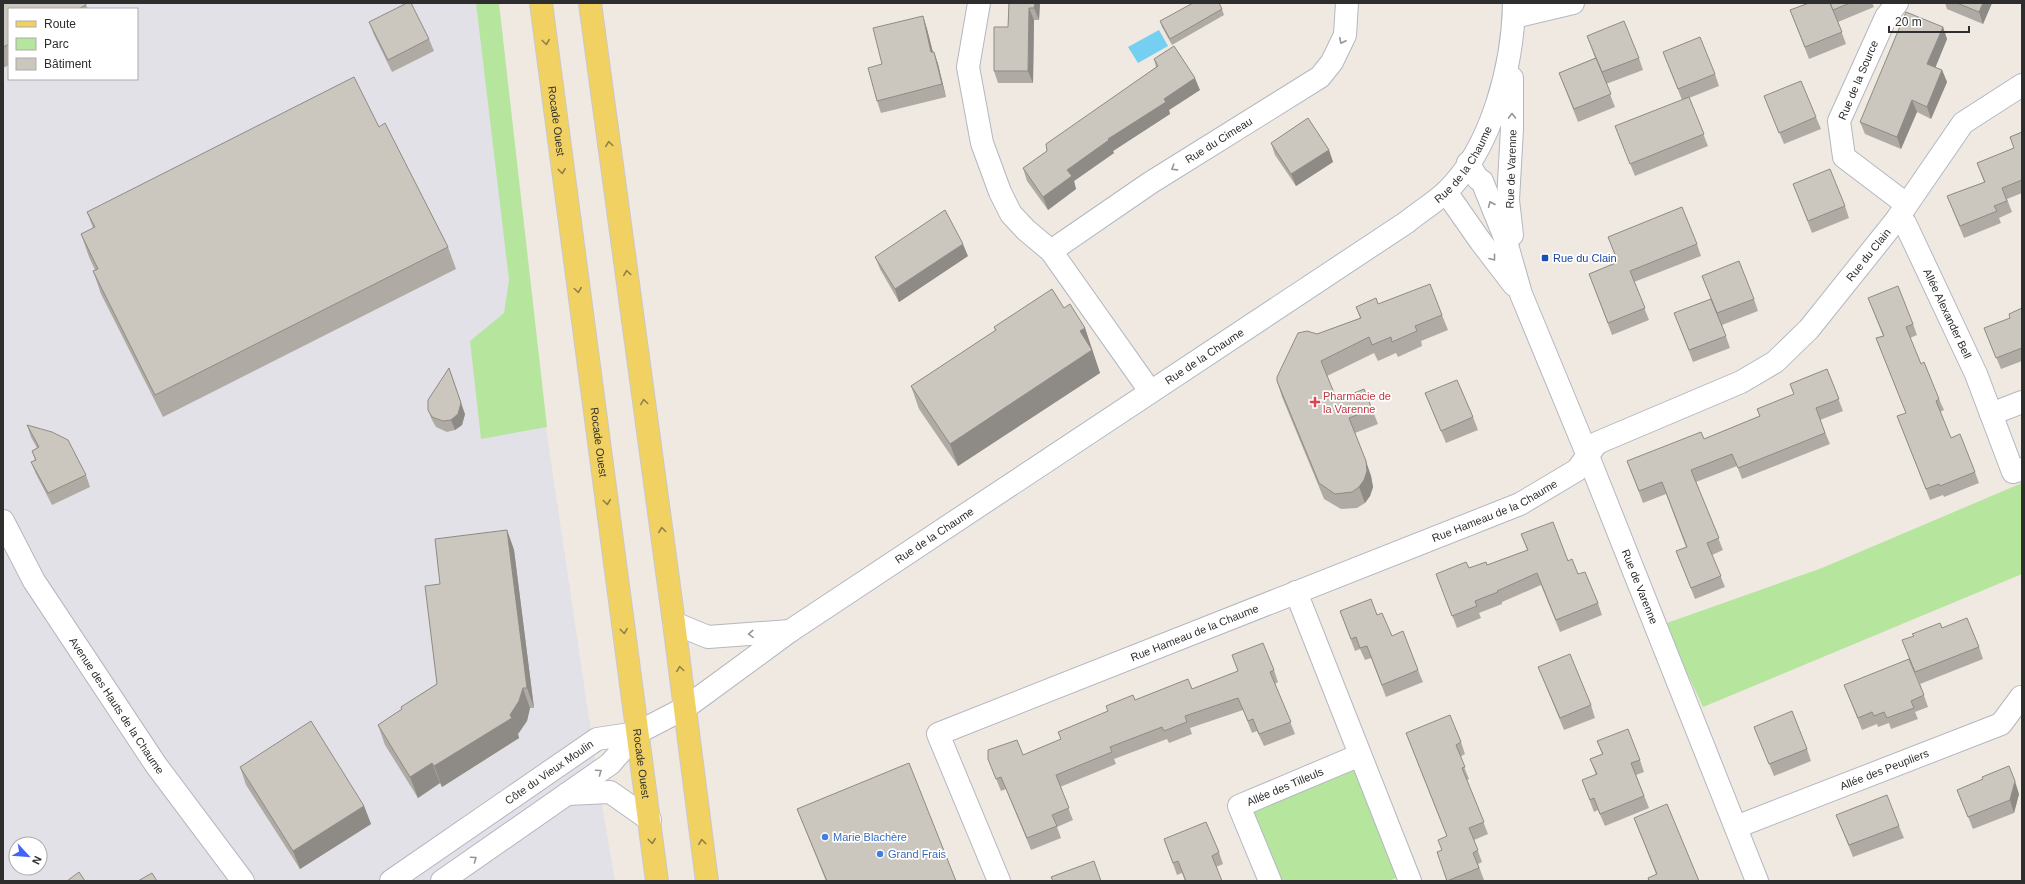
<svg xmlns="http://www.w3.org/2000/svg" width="2025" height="884" font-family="Helvetica,sans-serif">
<rect width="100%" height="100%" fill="#efe9e1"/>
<path fill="#e3e1e8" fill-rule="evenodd" d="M3 3H483L601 799 615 881H3ZM9 9H137V79H9ZM16 844H40V868H16Z"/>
<path fill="#b6e59e" d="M476 3H499L547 427 481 439 470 341 504 313 509 280Z
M2022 483V574L1703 707 1664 624 1822 568Z
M1355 770 1399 877 1388 881H1279L1251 812Z"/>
<path fill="#75cff0" d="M1159 30 1168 46 1138 63 1128 47Z"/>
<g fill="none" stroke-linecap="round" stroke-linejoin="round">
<g stroke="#b4b7c1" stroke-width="24">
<g id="minor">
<path d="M979 3 968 67 982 143 1000 192 1011 214 1026 230 1051 251 1150 391"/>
<path d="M1897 3 1886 17 1839 121 1844 157 1906 204"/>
<path d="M1514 17 1573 3"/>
<path d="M1512 78V129L1508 200 1512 235"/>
<path id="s1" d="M1468 163 1478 179 1482 181 1505 238 1521 294 1588 456 1757 881"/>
<path d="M1446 192 1481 242 1514 285"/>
<path id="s2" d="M1897 219 1905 223 1976 374 2013 472 2022 469"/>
<path id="s3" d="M1051 251 1150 183 1320 77 1332 62 1345 35 1347 3"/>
<path d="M1991 414 2022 402"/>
<path id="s4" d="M3 521 34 581 156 765 243 881"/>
<path d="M1296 592 1410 881"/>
<path d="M674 623 708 637 790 631"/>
<path d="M567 794 610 792 650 820"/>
<path id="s5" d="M1736 827 2001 724 2021 697"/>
<path id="s6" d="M391 881 597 739 637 733 685 708 790 631 1407 222C1419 212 1434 203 1446 192 1492 148 1513 65 1514 3"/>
<path d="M442 881 610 764 637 733"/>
<path id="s7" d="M999 881 938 734 1520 504 1577 470 1597 443 1741 382 1775 362 1809 329 1897 219 1963 123 2022 85"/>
<path id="s8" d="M1270 881 1239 806 1360 755"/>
</g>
</g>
<g stroke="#c9c9c9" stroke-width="24">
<g id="major">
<path id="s9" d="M541 3 657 881"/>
<path d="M590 3 674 623 707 881"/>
</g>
</g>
<use href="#minor" stroke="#fff" stroke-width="22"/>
<use href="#major" stroke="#f2d163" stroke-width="22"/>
</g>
<path fill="#afaba4" d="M3 3H85L88 9H9V65L3 68Z
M1009 3H1040L1039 20H1034L1033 83H998L994 71 1008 27Z
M1809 3H1872L1874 7 1838 22 1846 44 1809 59 1790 10Z
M1945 3H1992L1983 24 1947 9Z
M1222 9 1224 15 1172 45 1162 27 1160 21Z
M923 16 927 29 933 52H934L938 64 946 97 881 113 877 101 882 64Z
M369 22 429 39 434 51 392 72 374 35Z
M1943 27 1947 39 1935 67 1942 70 1947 82 1931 119 1917 112 1901 149 1865 134 1860 122Z
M1587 36 1639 58 1643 70 1606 84 1615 107 1578 122 1559 73 1595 58Z
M1663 52 1715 74 1719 86 1689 98 1708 146 1635 176 1615 126 1682 100Z
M1154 59 1200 90 1169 110 1170 114 1113 151 1114 153 1074 181 1076 189 1048 210 1027 181 1023 168 1047 151 1156 67Z
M1764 96 1816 117 1821 129 1784 144Z
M379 127 448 247 456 269 163 417 101 294 93 271 95 270 89 257 81 234 93 228 87 212Z
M2022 132V193L2007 199 2012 212 1999 218 2001 223 1964 238 1947 196 1984 182 1977 163 2014 148 2010 137Z
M1271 143 1329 150 1333 162 1296 186 1275 155Z
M1793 184 1845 206 1849 218 1812 233Z
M1608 237 1697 244 1701 256 1634 282 1649 320 1612 335 1589 274 1618 262Z
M968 256 899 302 880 269 875 257Z
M1702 276 1754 299 1758 311 1722 325 1730 348 1693 362 1674 313 1711 299Z
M1868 298 1913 324 1917 335 1910 338 1921 364 1939 399 1944 410 1940 412 1951 438 1975 472 1979 483 1944 497 1943 495 1930 500 1897 416 1906 413 1876 338 1883 336Z
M1378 304 1442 315 1448 330 1421 341 1422 346 1398 357 1396 353 1378 361 1374 353 1327 376 1337 400 1364 389 1378 424 1355 433 1371 476 1373 487 1370 496 1365 503 1357 508 1341 509 1324 499 1282 397 1277 381 1317 334 1360 318 1356 307Z
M1064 308 1085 328 1100 373 958 466 919 409 911 386 995 331 994 327Z
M2022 308V361L2001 369 1984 328 2010 318Z
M1827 369 1843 411 1820 420 1830 444 1742 479 1737 466 1696 482 1723 550 1712 555 1725 587 1695 599 1676 551 1686 547 1666 494 1643 503 1627 461 1704 439 1760 416 1757 409 1794 395 1790 384Z
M1425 393 1473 417 1478 430 1446 443Z
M428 410 465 414 462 425 455 430 447 432 436 427 432 420Z
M27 425 86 475 90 487 52 505 36 474 31 462 35 460 32 451 37 448 31 437Z
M507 530 514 550 534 708H530L527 721 518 734 519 738 442 787 440 783 418 798 385 745 378 725 402 709 401 707 437 684 440 584Z
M1521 534 1568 561 1578 574 1598 603 1602 615 1560 632 1541 585 1502 602V604L1479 613 1481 618 1457 628 1436 574 1487 565 1527 550Z
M1340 611 1377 615 1392 636 1418 670 1423 682 1386 697 1371 658 1365 660 1360 649 1355 651Z
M1942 628 1979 647 1983 659 1920 684 1928 707 1915 712 1918 719 1891 729 1889 723 1878 727 1877 724 1862 730 1844 685 1920 684 1902 640Z
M1232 655 1274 670 1278 682 1275 684 1295 734 1264 746 1257 731 1252 733 1243 710 1190 728 1192 734 1169 743 1167 739 1114 759 1116 764 1060 787 1073 820 1057 827 1061 838 1031 850 1006 789 1001 791 988 759 1023 755 1061 739 1135 700 1192 689 1238 671Z
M1538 667 1591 705 1595 718 1564 730Z
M1754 727 1807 749 1811 761 1774 776Z
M1406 733 1461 742 1465 754 1460 757 1469 779 1467 780 1488 834 1474 840 1482 862 1478 864 1484 880 1481 881H1447L1442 850 1447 837Z
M1597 741 1640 760 1644 772 1636 775 1649 808 1605 826 1598 810 1594 812 1582 780 1596 775 1590 759 1602 754Z
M240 767 364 806 371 824 300 869 246 785Z
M1957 790 2019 794 2014 813 1973 829Z
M797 809 956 881H826Z
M1836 815 1899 826 1904 838 1853 857Z
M1634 818 1699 881 1656 874Z
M1164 839 1219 852 1223 864 1216 867 1222 881H1185L1182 873 1177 875Z"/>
<path fill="#8e8b86" d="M1035 3H1040L1039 20 1034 8Z
M1983 3H1992L1983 24 1979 12Z
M1029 8 1034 20 1033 83 1028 71Z
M923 16 927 29 936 65 931 52Z
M1943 27 1947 39 1932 76 1927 64Z
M934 52 938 64 946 97 942 84Z
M1942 70 1947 82 1931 119 1927 107Z
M1195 78 1200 90 1169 110 1170 114 1113 151 1114 153 1074 181 1076 189 1048 210 1043 197 1067 170 1108 139 1164 99Z
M1912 100 1917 112 1901 149 1897 137Z
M1329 150 1333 162 1296 186 1291 174Z
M963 244 968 256 899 302 895 289Z
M1085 328 1100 373 958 466 950 444 1080 331Z
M449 368 465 414 462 425 455 430 451 420Z
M1366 461 1371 476 1373 487 1370 496 1365 503 1359 487Z
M507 530 514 550 534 708 527 688Z
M523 688 530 708 527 721 518 734 519 738 442 787 434 766Z
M432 763 440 783 418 798 410 777Z
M2015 781 2019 794 2014 813 2010 800Z
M364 806 371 824 300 869 293 851Z"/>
<path fill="#cbc7bf" stroke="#8e8b86" d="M3 3H85L86 5 78 9H9V44L3 47Z
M407 3H411L429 39 388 60 369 22Z
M1009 3H1035L1034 8H1029L1028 71H994V27H1008Z
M1193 3H1219L1222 9 1170 39 1160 21Z
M1809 3H1830L1842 32 1805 47 1790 10Z
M1830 3H1850L1833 10Z
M1957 3H1983L1979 12Z
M1906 12 1943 27 1927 64 1942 70 1927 107 1912 100 1897 137 1860 122Z
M923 16 931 52H934L942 84 877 101 868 68 882 64 873 28Z
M1624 21 1639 58 1602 72 1587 36Z
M1700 37 1715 74 1678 89 1663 52Z
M1174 46 1195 78 1164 99 1166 102 1108 139 1109 140 1067 170 1072 176 1043 197 1023 168 1047 151 1046 144 1158 66 1154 59Z
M1596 58 1611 94 1574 109 1559 73Z
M354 77 379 127 385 123 448 247 155 395 93 271 98 269 81 234 95 227 87 212Z
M1801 81 1816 117 1779 133 1764 96Z
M1689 97 1704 134 1630 164 1615 126Z
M1308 118 1329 150 1291 174 1271 143Z
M2022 132V180L2002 188 2007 201 1994 206 1997 211 1960 226 1947 196 1985 182 1977 163 2014 148 2010 137Z
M1830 169 1845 206 1808 221 1793 184Z
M1682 207 1697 244 1630 271 1645 308 1608 323 1589 274 1618 262 1608 237Z
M945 210 963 244 895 289 875 257Z
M1739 261 1754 299 1717 313 1702 276Z
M1430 284 1442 315 1415 326 1417 331 1392 342 1391 337 1372 345 1369 337 1321 361 1337 400 1364 389 1372 409 1349 418 1366 461 1367 471 1364 480 1359 487 1352 492 1335 494 1319 483 1277 381V377L1298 333 1307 331 1317 334 1361 318 1356 307 1376 298 1378 304Z
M1898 286 1913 324 1906 327 1921 364 1924 362 1939 399 1936 401 1951 438 1960 434 1975 472 1940 486 1939 484 1926 489 1897 416 1906 413 1876 338 1884 336 1868 298Z
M1052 289 1064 308 1070 304 1085 328 1080 331 1092 350 950 444 911 386 996 330 994 327Z
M1711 299 1726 336 1689 350 1674 313Z
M2022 308V348L1996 358 1984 328 2010 318 2009 314Z
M449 368 461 403 458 414 451 420 443 421 432 417 428 410V400Z
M1827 369 1839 399 1816 408 1825 433 1738 468 1732 454 1691 470 1719 538 1707 543 1721 576 1691 588 1676 551 1687 547 1662 482 1639 491 1627 461 1701 432 1704 439 1760 416 1757 409 1794 394 1790 384Z
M1457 380 1473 417 1441 431 1425 393Z
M27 425 52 432 68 440 86 475 48 493 31 462 36 460 32 451 39 447Z
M1553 522 1568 561 1572 559 1578 574 1585 572 1598 603 1556 620 1537 573 1497 591 1498 592 1475 601 1477 606 1452 616 1436 574 1466 562 1469 568 1486 562 1487 565 1528 550 1521 534Z
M507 530 527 688H523L519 701 510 715 512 718 434 766 432 763 410 777 378 725 402 709 401 707 437 684 425 586 440 584 435 539Z
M1371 599 1377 615 1382 613 1392 636 1403 631 1418 670 1382 685 1367 646 1360 648 1356 637 1351 639 1340 611Z
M1967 618 1979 647 1915 672 1902 640 1914 636 1912 634 1940 623 1942 628Z
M1263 643 1274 670 1270 672 1291 722 1259 734 1253 719 1248 721 1238 698 1185 716 1187 722 1164 731 1162 727 1110 747 1112 752 1056 775 1069 808 1052 815 1057 826 1027 838 1001 777 996 779 988 759V750L1017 740 1023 755 1061 739 1058 732 1108 711 1106 706 1133 695 1135 700 1188 679 1192 689 1238 671 1232 655Z
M1570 654 1591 705 1560 718 1538 667Z
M1909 659 1924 695 1911 701 1914 708 1887 718 1884 712 1874 716 1872 712 1858 718 1844 685Z
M1792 711 1807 749 1769 764 1754 727Z
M1450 715 1461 742 1456 745 1465 767 1462 768 1484 822 1469 828 1478 850 1473 853 1479 868 1447 881 1437 852 1442 850 1438 840 1447 836 1406 733Z
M311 721 364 806 293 851 240 767Z
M1628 729 1640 760 1631 763 1644 796 1600 814 1594 798 1590 800 1582 780 1597 774 1590 759 1603 754 1597 741Z
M909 763 956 881H827L797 809Z
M2009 766 2015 781 2010 800 1968 817 1957 790 1983 779 1982 777Z
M1887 795 1899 826 1849 845 1836 815Z
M1667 804 1699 881H1649L1648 878 1657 874 1634 818Z
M1206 822 1219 852 1212 856 1222 881H1186L1178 861 1173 863 1164 839Z
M1094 861 1101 881H1053L1051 877Z
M79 872 85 881H67Z
M152 873 157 881H138Z"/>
<defs><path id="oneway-chevron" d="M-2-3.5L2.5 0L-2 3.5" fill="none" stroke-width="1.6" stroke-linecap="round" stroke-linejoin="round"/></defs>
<g stroke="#969696">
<use href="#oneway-chevron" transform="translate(1342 41) rotate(116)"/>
<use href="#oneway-chevron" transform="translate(1512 116) rotate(-91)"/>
<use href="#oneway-chevron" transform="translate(1174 168) rotate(148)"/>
<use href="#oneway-chevron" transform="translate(1491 204) rotate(-113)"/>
<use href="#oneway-chevron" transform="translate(1493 258) rotate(52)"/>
<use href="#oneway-chevron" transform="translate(751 634) rotate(176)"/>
<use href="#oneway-chevron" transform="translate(599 772) rotate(-35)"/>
<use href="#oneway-chevron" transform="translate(474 859) rotate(-35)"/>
</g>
<g stroke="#908048">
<use href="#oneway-chevron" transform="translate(546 42) rotate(83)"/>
<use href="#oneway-chevron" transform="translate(609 144) rotate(-98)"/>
<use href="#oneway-chevron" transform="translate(562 171) rotate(83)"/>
<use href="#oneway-chevron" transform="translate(627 273) rotate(-98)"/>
<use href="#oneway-chevron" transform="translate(578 290) rotate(82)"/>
<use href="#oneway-chevron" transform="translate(644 402) rotate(-98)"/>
<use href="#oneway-chevron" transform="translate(607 502) rotate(83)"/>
<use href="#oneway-chevron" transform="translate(662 530) rotate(-98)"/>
<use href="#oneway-chevron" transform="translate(624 631) rotate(83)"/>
<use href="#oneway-chevron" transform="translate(680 669) rotate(-98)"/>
<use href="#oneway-chevron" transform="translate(652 841) rotate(83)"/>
<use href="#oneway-chevron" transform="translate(702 842) rotate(-97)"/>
</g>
<rect fill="#1a4fb4" stroke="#fff" stroke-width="1.5" x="1541" y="254" width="8" height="8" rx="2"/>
<path fill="#e0444e" stroke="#fff" stroke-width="1.5" d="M1313 396h4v4h4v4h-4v4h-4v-4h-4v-4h4z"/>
<g fill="#3f7fe0" stroke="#fff" stroke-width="1.5">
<circle cx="825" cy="837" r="4"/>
<circle cx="880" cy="854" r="4"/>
</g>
<g text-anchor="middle" stroke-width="3.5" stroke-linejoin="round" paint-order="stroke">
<g font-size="11" fill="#2e2e2e" stroke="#fff">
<text transform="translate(1858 80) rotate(-67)" y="4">Rue de la Source</text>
<text dy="4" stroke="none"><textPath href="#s9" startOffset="119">Rocade Ouest</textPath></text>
<text dy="4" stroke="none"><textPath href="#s3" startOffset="201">Rue du Cimeau</textPath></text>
<text dy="4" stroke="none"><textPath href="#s6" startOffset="1297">Rue de la Chaume</textPath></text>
<text transform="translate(1511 169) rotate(-88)" y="4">Rue de Varenne</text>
<text dy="4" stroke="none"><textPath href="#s7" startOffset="1223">Rue du Clain</textPath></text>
<text dy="4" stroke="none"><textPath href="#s2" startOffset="109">Allée Alexander Bell</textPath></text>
<text dy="4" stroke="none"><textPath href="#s6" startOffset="972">Rue de la Chaume</textPath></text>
<text dy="4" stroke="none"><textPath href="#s9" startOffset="443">Rocade Ouest</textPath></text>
<text dy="4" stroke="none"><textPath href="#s7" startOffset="759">Rue Hameau de la Chaume</textPath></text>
<text dy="4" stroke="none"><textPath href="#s6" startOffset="648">Rue de la Chaume</textPath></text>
<text dy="4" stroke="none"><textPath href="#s1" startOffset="459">Rue de Varenne</textPath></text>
<text dy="4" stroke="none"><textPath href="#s7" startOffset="435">Rue Hameau de la Chaume</textPath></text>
<text dy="4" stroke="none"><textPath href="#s4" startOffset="217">Avenue des Hauts de la Chaume</textPath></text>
<text dy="4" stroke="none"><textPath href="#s9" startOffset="767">Rocade Ouest</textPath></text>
<text dy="4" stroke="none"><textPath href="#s5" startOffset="159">Allée des Peupliers</textPath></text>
<text dy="4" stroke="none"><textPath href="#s6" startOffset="192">Côte du Vieux Moulin</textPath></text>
<text dy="4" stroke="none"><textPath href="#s8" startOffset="131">Allée des Tilleuls</textPath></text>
</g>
<g font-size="11" fill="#164399" stroke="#fff" text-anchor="start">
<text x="1553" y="262">Rue du Clain</text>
</g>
<g font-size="11" fill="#be3a42" stroke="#fff" text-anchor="start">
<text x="1323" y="400">Pharmacie de<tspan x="1323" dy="13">la Varenne</tspan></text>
</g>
<g font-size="11" fill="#366cbe" stroke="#fff" text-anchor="start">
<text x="833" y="841">Marie Blachère</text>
<text x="888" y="858">Grand Frais</text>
</g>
</g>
<rect width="2025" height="884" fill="none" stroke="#2e2e2e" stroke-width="8"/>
<rect x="8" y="8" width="130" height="72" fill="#ffffff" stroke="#ababab"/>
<rect x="16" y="21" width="20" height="6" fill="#f2d163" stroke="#ababab"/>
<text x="44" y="28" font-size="12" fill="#2e2e2e">Route</text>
<rect x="16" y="38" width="20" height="12" fill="#b6e59e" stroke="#ababab"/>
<text x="44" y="48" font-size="12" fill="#2e2e2e">Parc</text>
<rect x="16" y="58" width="20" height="12" fill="#cbc7bf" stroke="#ababab"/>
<text x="44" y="68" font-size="12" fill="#2e2e2e">Bâtiment</text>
<g transform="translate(28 856) rotate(116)"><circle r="19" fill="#ffffff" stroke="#ababab"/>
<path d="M0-3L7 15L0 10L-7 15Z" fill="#4264fb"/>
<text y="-6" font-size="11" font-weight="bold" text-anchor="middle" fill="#2e2e2e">N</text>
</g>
<path d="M1889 26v6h80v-6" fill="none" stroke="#2e2e2e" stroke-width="2"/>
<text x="1895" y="26" font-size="12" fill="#2e2e2e" stroke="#ffffff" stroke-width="3" paint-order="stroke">20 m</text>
</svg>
